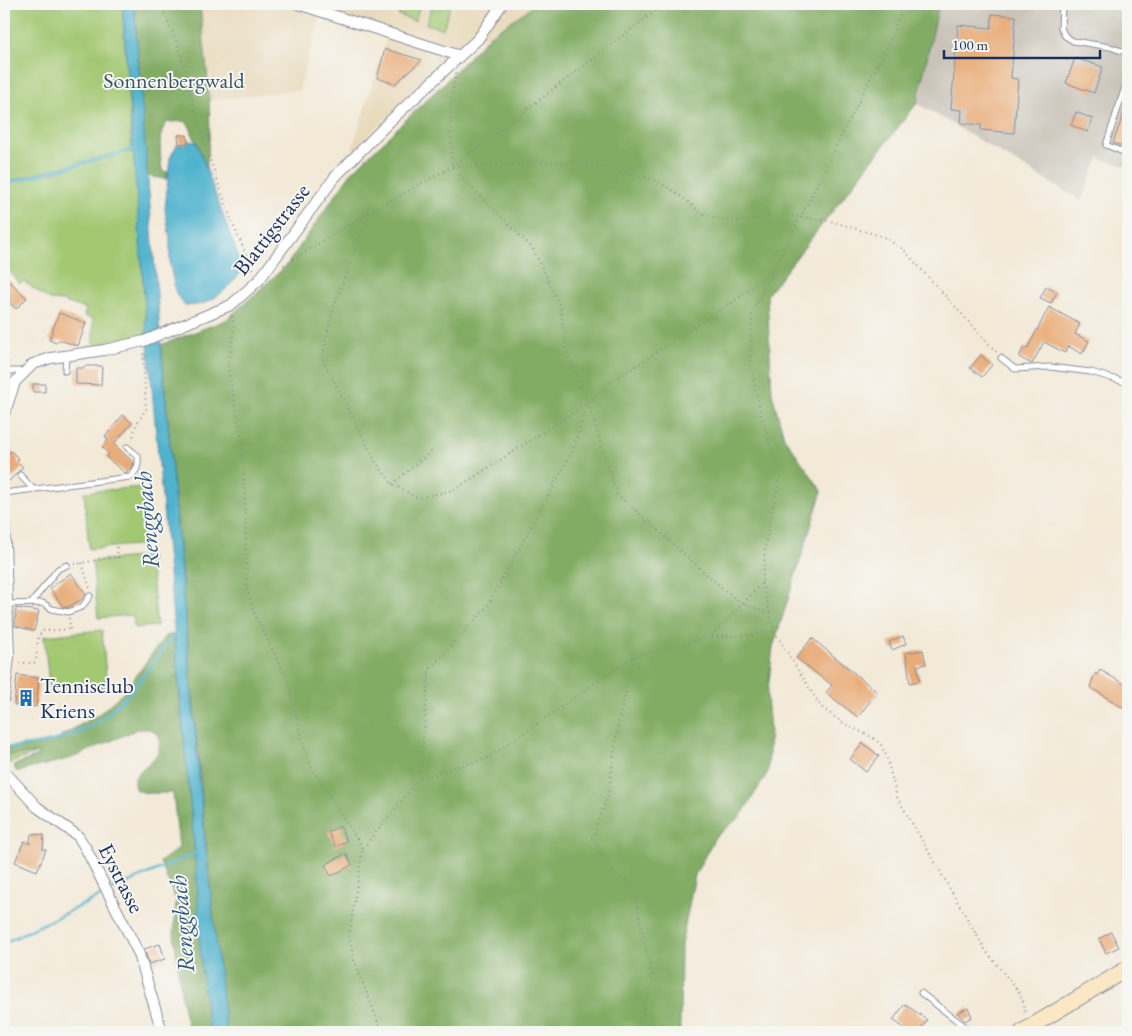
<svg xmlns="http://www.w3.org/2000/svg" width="1132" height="1036" font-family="'EB Garamond',serif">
<rect width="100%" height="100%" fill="#f6f6f2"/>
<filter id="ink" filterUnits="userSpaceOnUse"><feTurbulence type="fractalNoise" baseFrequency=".02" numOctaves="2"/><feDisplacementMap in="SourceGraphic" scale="10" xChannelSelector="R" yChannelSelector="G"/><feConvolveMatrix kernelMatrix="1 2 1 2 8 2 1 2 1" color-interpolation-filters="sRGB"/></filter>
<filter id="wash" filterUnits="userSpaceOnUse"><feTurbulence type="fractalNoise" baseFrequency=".0096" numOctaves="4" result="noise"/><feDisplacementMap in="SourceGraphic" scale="20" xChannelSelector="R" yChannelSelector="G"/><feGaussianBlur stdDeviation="1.12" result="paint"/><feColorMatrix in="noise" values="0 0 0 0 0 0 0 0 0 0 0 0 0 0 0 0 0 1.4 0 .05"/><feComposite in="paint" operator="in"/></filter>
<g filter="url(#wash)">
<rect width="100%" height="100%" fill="#f3e9d7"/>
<path fill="#e8d9ba" d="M200 4H536L489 36 471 38 351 152 387 36 320 17 299 90 210 100Z"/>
<path fill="#c9c3b8" d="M939 4H1128V167L1099 158 1081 201 917 103Z"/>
<path fill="#a3c872" stroke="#5f7c68" d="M4 4H122L132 149 4 182Z
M402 4H420L415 21 398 15Z
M433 4H451L443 29 426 24Z
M134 151 147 334 100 346 93 344V319L84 316 86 309 62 301 50 300 23 281 20 284 4 265V185Z
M141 487 147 544 89 549 84 492Z
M150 556 157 626 134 628 133 615 98 618 92 561Z
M102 630 107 688 50 694 44 636Z
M26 753H38L4 765V756Z"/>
<path fill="#82ac64" stroke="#4e6e61" d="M134 4H200C205 59 215 114 206 169L190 127 185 121 168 122C156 132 161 156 162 171L168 172 167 179 147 176Z
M536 4H939L917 103 767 295 772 393 784 437 822 491 773 647 767 698 770 729 768 772 741 816 715 837 695 875 681 946 680 1032H226L216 953 161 345 226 320 286 266 351 173 445 82 489 36Z
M174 634 197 878 201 964 209 1032H189L182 1000 174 935 176 900 160 862 179 848 173 793H147L136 790C126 773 156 764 159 749 160 745 159 740 159 737L151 729H138L72 758 21 771H16L14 765 38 756V753L4 756V750L63 740 61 736 99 714 125 691 165 636Z"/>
<path fill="#4fb3ce" stroke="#357196" d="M122 4H134L161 345 204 832 226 1032H209L201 964 197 878 147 334Z
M188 140 197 143 240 262 241 272C228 289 208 309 184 305L176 294 170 265V238L165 209 170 158 177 145 188 144Z"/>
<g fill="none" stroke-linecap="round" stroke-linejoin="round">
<path stroke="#4fb3ce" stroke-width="3" d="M4 184 136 149
M4 748C32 746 65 741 90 727 126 706 150 665 176 634
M111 890 198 852
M4 943 105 894"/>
</g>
<g id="blocks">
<path fill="#e9ac78" d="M992 14 1016 16 1011 78 1018 79 1014 133 981 130V125L961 123 962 110 951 109 958 25 991 28Z
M385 49 422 60 395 84 377 78Z
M1075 58 1103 67 1094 93 1066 83Z
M1127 104H1128V148L1113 143Z
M1076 112 1093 119 1087 132 1071 125Z
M178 135H187L188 143 179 144Z
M4 276 27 298 16 309 4 298Z
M1046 287 1057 292 1051 303 1040 298Z
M1049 307 1080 324 1075 334 1089 341 1082 354 1068 346 1065 353 1044 342 1032 364 1019 357 1024 347 1027 349Z
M59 313 86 323 78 346 59 340 56 343 49 340Z
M981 355 992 365 982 377 970 368Z
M84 366H102L101 385 76 384V368H84Z
M33 384H45V392H33Z
M123 415 132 423 114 444 134 463 131 470 125 473 106 457 109 454 102 447 108 440 105 436Z
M11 451 19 459 17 461 23 467 9 481 4 475V458Z
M71 573 86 594 81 600 68 607H63L50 588Z
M16 608 39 611 34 631 15 626Z
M903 636 906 644 892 650 889 642Z
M812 638 877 692 858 717 826 693 832 685 796 658Z
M923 650 926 664 917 666 920 681 910 683 906 653Z
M1100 670 1128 686V711L1090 687 1095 674 1097 675Z
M17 675 39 678 36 707 14 705Z
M863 743 879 756 866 772 850 759Z
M340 826 347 841 336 847 328 832Z
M31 834 44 835 43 849 46 850 37 871 15 862 24 841 30 844Z
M346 853 352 865 331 876 325 865Z
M1111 932 1119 947 1106 953 1099 939Z
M160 944 165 959 149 964 144 949Z
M905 1004 927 1020 919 1032H910L893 1020Z
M968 1008 972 1017 965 1021 957 1013Z"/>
</g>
</g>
<g filter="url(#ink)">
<use href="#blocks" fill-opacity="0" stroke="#878c9a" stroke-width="1"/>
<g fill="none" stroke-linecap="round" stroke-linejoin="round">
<g stroke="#878c9a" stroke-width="7">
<path id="lane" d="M1062 4 1061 28 1065 36 1073 41 1110 47 1128 53
M1128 78 1106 145 1128 154
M1001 358 1015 369 1050 367 1091 372 1128 383
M4 371H24
M65 371 66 356
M20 475 32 488
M4 493 130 477C137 471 139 466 138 456L127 447
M32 602 58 569 67 565
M8 604 43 603 52 609 68 612 82 607 90 596
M921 993 972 1032"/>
</g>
<g stroke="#878c9a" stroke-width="12">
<path id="street" d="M298 4 460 56
M4 414 15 382 33 364 51 358 104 350 144 341 231 305 259 280 335 177 390 121 478 39 502 4
M4 516 9 657 4 698
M4 771 37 807 78 836 85 847 139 954 162 1032"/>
</g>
<g stroke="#878c9a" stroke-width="17">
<path id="secondary" d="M1022 1032 1128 968"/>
</g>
<path stroke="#878c9a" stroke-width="2" stroke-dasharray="1 4" stroke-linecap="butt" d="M160 4 178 45 203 139 232 222 253 271
M456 73 450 107 452 167 533 249 560 306 567 354 588 403 617 494 721 587 742 603 768 613
M452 167 581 161 653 179 677 193 701 213 720 219 744 221 777 214 830 221 884 237 903 249 997 353
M369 212 332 312 322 358 375 461 392 484 418 498 454 490 588 403 572 452 487 607 429 670 420 778
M284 265 369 212 452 167 664 4
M232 316 234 327 228 369 243 444 247 586 254 614 287 678 304 747 312 769 363 848 349 936 354 960 382 1032
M4 359 10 363
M588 403 607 385 737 299 771 272
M132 441 136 425 146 409 143 352
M392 484 432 451
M117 547 118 559
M82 563 90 589
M74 564 123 556
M762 583 774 631 821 707 843 723 875 739 881 745 886 755 897 797 986 951 1018 991 1024 1003 1025 1015
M69 618 71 633
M712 637 748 635 774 631
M633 658 618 725 608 796 592 838 612 870 633 886 653 982 636 1032
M19 663H34L36 661 38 638 42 631 71 629
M363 848 420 778 488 758 633 657 711 637 762 583 766 541 780 476 761 415 750 362 752 313 889 42 904 4"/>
<use href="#lane" stroke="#fff" stroke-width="5"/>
<use href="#street" stroke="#fff" stroke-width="10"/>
<use href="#secondary" stroke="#fae7c3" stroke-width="15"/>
</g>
</g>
<defs>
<g id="building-bare" transform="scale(1.35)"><path d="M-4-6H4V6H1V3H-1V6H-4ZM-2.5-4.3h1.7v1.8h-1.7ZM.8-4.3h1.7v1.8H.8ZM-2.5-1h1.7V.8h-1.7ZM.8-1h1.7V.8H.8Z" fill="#1f6fb2" stroke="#f6f6f2" stroke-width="2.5" paint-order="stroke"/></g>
</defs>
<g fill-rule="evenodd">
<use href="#building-bare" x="26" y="698"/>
</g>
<g text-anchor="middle" stroke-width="4" stroke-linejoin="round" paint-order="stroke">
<g font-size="22" fill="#3d5563" stroke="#f6f6f2">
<text x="174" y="88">Sonnenbergwald</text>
</g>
<g font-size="22" fill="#1b2f5e" stroke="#f6f6f2">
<text transform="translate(271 229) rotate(-52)" y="8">Blattigstrasse</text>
<text transform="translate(122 878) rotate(63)" y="8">Eystrasse</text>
</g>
<g font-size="22" fill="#1b2f5e" stroke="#f6f6f2" text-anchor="start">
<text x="40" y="693">Tennisclub<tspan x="40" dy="25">Kriens</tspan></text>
</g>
<g font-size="24" font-style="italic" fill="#2b5780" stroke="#f6f6f2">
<text transform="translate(147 520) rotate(-95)" y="8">Renggbach</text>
<text transform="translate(182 924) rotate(-95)" y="8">Renggbach</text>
</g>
</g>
<rect width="1132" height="1036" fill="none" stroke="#f6f6f2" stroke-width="20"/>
<path d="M944 50v8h156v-8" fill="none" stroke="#1b2f5e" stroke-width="2.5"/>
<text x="952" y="50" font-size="15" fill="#1b2f5e" stroke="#f6f6f2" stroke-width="4" paint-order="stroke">100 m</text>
</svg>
